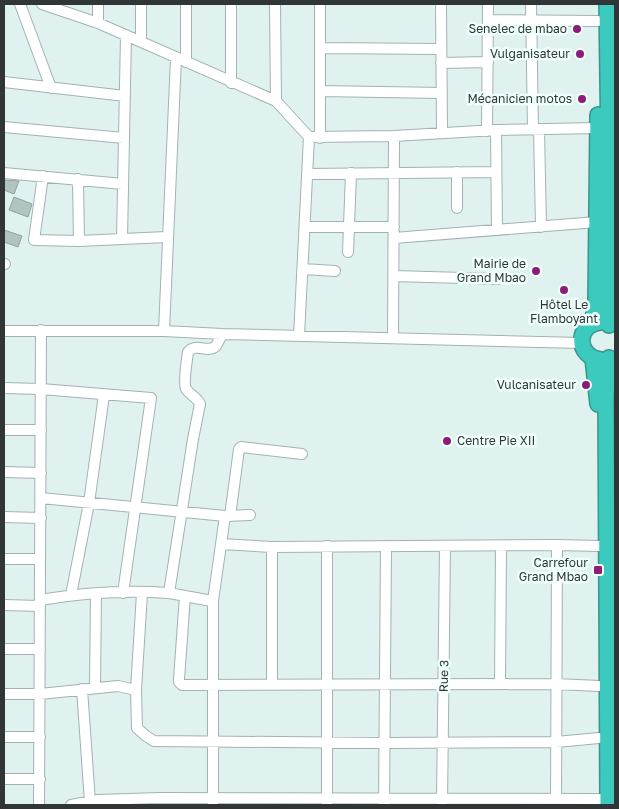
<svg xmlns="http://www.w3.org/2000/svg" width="619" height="809" font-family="'Golos Text',sans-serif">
<rect width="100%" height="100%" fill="#dff2f0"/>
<path fill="#b1c4c1" stroke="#90a3a0" d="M4 180 19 181 14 194 4 190Z
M14 197 32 204 28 217 9 210Z
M4 230 22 236 18 247 4 242Z"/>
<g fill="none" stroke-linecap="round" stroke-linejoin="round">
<g stroke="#a1b3b1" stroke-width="12">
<path id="minor" d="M20 4 51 88
M42 4 98 23 276 101 309 137 394 136 496 130 598 128
M186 4V62
M231 4V83
M275 4 276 101
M320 4V138
M441 4 442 133
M531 4 533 130
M488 20 598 21
M98 23V4
M126 35 122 239 167 237
M141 42V4
M320 48 441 49
M441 63 488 62
M4 82 125 96
M320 91 442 93
M4 127 124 138
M539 129 541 227
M496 130 497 230
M487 131 488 4
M457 172V208
M4 173 123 184
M308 174 496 172
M43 176 34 240 79 241 122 239
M78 179 79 241
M305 227H394
M394 238 597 222
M348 252 351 173
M4 264H5
M303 269 335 271
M394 276 498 279
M4 331H164L222 334 582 343
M164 331 176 58
M299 336 309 137
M393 338 394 136
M4 388 41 389 151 398 123 593
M4 430H41
M4 472 41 473
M41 498 225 516 250 515
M230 516 239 449 241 447 302 454
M4 517 41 518
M221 544 272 547 557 545
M327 546V804
M272 547V684
M4 559H40
M169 593 193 439 200 404C197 397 190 395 186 389 183 383 187 360 188 352 196 342 208 354 216 346 218 343 220 338 222 334
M71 595 89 503 104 395
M185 596 179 679V682L182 685 556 684 599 686
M40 600C82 593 125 590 168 593 183 595 198 599 213 601
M4 605 40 606
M4 649H40
M500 684 501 546
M95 688 96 594
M82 689 90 802
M136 690 142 593
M4 694H40L118 686 136 690 137 728 146 736 154 741 384 743 556 742 599 738
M4 737H40
M4 779H40
M213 804V601L225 516
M442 804 445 546
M556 804 557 545 599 546
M39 805 41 330
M71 805 98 800 159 798 600 799
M384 805 386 546"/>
</g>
<g stroke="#38968e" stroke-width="18">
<path id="highway" d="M607 4 609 153 607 304 609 325
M600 322C575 325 576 357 601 360
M592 324 596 302 598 115
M593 358 598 404
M608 805 606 396 609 358"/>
</g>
<use href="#minor" stroke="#fff" stroke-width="10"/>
<use href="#highway" stroke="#3dcabe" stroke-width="15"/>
</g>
<g fill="#8e1a7a" stroke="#effffc" stroke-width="2">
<circle cx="577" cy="29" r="5"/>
<circle cx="580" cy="54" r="5"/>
<circle cx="582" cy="99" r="5"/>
<circle cx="536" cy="271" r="5"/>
<circle cx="564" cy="290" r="5"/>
<circle cx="586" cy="385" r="5"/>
<circle cx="447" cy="441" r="5"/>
<rect x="593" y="565" width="10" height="10" rx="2.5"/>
</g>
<g text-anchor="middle" stroke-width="5" stroke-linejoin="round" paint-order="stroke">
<g font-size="12" fill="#2f3635" stroke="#effffc" text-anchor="end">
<text x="567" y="33">Senelec de mbao</text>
<text x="570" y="58">Vulganisateur</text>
<text x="572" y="103">Mécanicien motos</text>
<text x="526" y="268">Mairie de<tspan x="526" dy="14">Grand Mbao</tspan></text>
<text x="564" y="309" text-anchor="middle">Hôtel Le<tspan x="564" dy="14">Flamboyant</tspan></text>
<text x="576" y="389">Vulcanisateur</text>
<text x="457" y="445" text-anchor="start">Centre Pie XII</text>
<text x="588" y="567">Carrefour<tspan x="588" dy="14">Grand Mbao</tspan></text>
</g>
<g font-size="12" fill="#2f3635" stroke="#effffc">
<text transform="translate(444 676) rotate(-89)" y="4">Rue 3</text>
</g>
</g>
<rect width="619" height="809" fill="none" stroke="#2f3635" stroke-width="10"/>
</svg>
